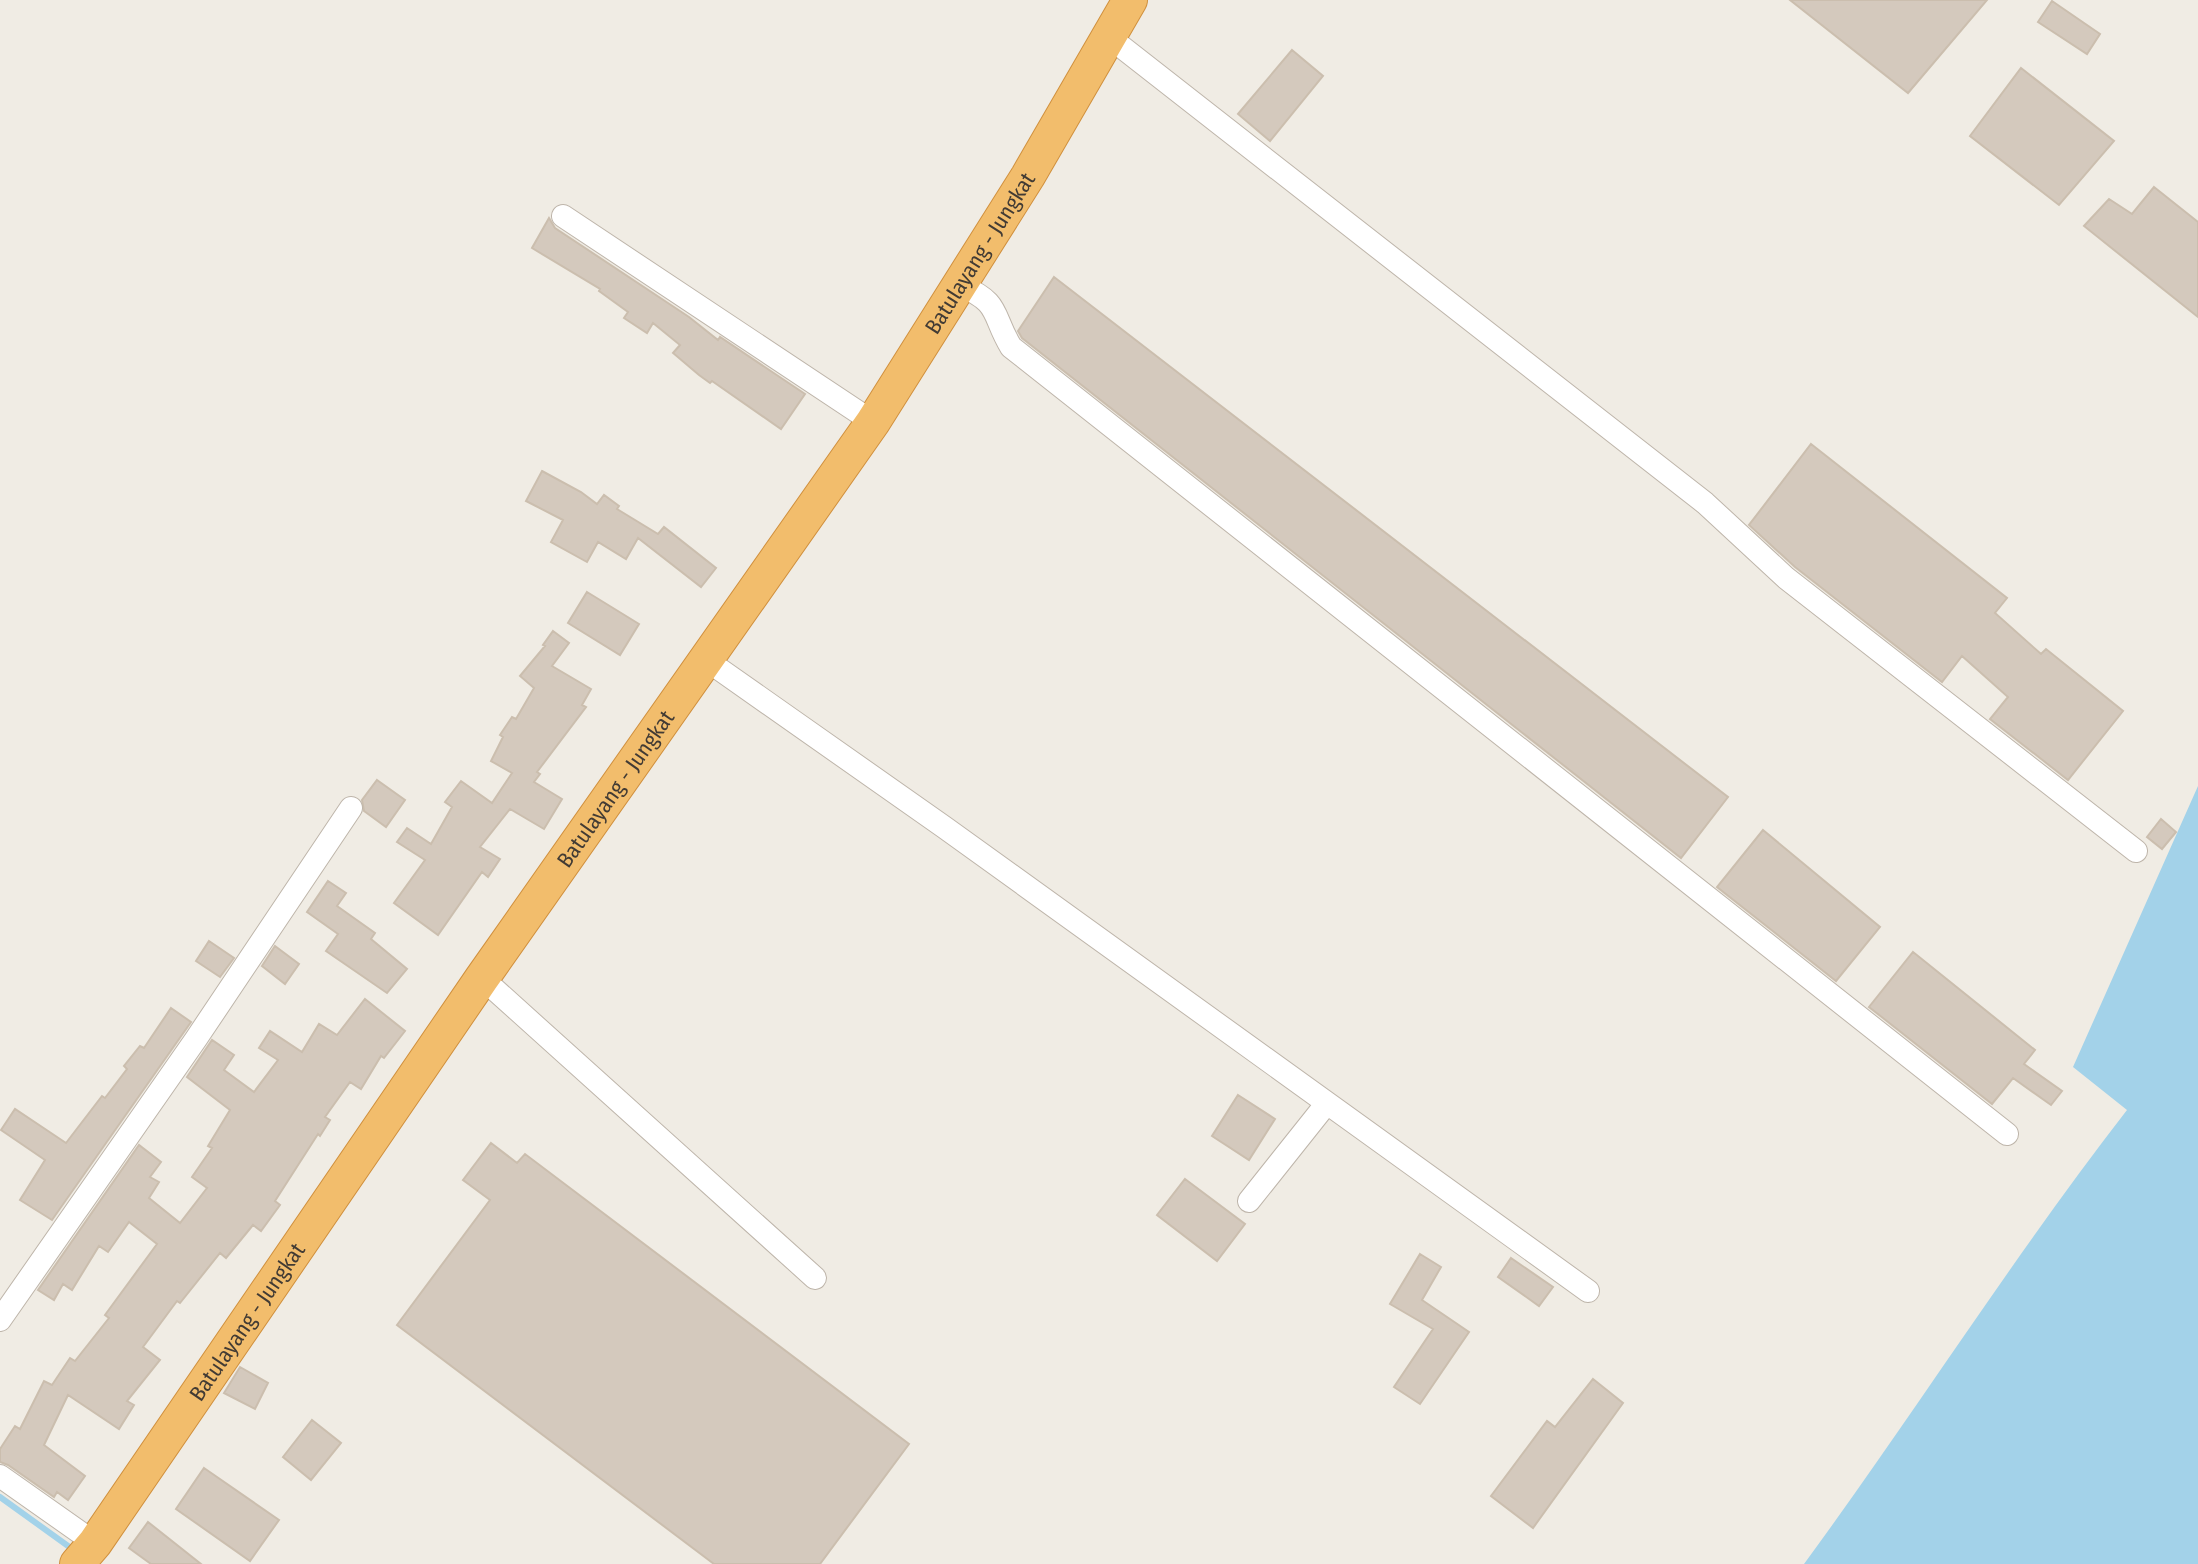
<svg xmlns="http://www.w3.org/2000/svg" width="2198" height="1564" font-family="'Fira Sans Condensed',sans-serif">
<rect width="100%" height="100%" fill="#f0ece4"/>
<path fill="#a3d2e9" d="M2198 786V1564H1804C1914 1414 2013 1257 2127 1110L2073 1067Z"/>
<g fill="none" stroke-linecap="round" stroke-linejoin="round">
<path stroke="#a3d2e9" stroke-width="6" d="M0 1497 75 1551"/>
</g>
<path fill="#d4c9bd" stroke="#cbbeae" stroke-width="2" d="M1790 0H1987L1908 93Z
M2052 1 2100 34 2087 54 2038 22Z
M1292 50 1323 76 1270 141 1238 114Z
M2021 68 2114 141 2059 205 1970 136Z
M2154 187 2198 222V317L2084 226 2109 199 2132 214Z
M549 218 555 228 689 317 718 340 720 337 805 394 781 429 712 381 710 383 699 375 673 353 680 345 653 323 647 333 624 318 628 312 599 291 600 289 532 248Z
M1054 277 1728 797 1681 858 1022 338 1018 331Z
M1811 444 2007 598 1995 613 2041 654 2046 649 2123 711 2068 780 1990 719 2008 697 1962 656 1942 682 1795 567 1749 525Z
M542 471 581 492 597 504 604 495 619 506 617 509 658 534 664 527 716 568 701 587 638 538 626 559 598 542 587 562 551 542 563 520 526 501Z
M587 592 639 624 620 655 568 623Z
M553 631 569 643 552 666 591 689 582 705 586 707 537 772 540 774 534 782 562 799 544 829 510 809 480 847 500 859 488 877 482 872 438 935 394 903 425 860 397 842 407 828 431 844 452 807 445 802 461 781 492 803 512 773 491 761 503 737 500 735 512 717 516 719 534 688 520 676 545 646 543 645Z
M377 780 405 800 386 827 364 811 362 800Z
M2161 819 2176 832 2162 849 2147 837Z
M1763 830 1880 927 1836 981 1717 887Z
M328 881 346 893 337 906 375 933 371 939 407 969 387 993 326 951 338 934 307 912Z
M209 941 234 958 220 977 196 961Z
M275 946 299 964 285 984 262 966Z
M1913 952 2035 1050 2024 1064 2062 1091 2051 1105 2013 1078 1992 1104 1869 1007Z
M365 999 405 1031 384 1058 381 1056 361 1089 350 1082 325 1117 330 1120 320 1136 318 1134 275 1201 280 1205 261 1231 253 1225 226 1258 220 1253 180 1303 177 1301 143 1347 160 1360 127 1401 134 1405 119 1429 68 1395 44 1445 85 1476 68 1500 57 1492 54 1497 8 1465 0 1462V1449L15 1426 20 1429 44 1381 52 1385 70 1358 75 1361 109 1318 105 1315 157 1244 129 1222 108 1252 99 1246 72 1290 63 1284 54 1300 38 1290 139 1145 161 1162 150 1177 159 1182 149 1198 180 1223 207 1188 192 1177 212 1148 208 1146 230 1110 187 1077 212 1040 234 1055 224 1070 254 1092 278 1060 259 1048 270 1031 302 1052 319 1024 337 1035Z
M171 1008 191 1022 52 1220 20 1200 45 1160 1 1130 15 1109 66 1143 102 1096 105 1098 127 1069 124 1066 140 1046 144 1048Z
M1238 1095 1275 1119 1249 1160 1212 1136Z
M491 1143 517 1163 525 1154 909 1444 820 1564H714L397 1325 490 1200 463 1180Z
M1185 1179 1245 1224 1217 1261 1157 1215Z
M1420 1254 1441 1267 1422 1300 1469 1332 1420 1404 1394 1387 1433 1329 1390 1304Z
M1511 1258 1553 1287 1539 1306 1498 1277Z
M240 1367 268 1383 255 1409 224 1393Z
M1593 1379 1623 1403 1533 1528 1491 1496 1547 1421 1555 1427Z
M312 1420 341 1443 311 1480 283 1457Z
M204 1468 279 1520 250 1561 176 1509Z
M148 1522 201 1564H151L129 1548Z"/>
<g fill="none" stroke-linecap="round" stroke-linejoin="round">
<g stroke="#beb5aa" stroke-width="24">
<path id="minor" d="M1109 37 1705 503 1786 578 2136 851
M563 216 873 422
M959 285C1002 303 991 314 1011 347L2007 1134
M705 659 944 827 1588 1291
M482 978 815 1278
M1249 1201 1327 1103
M0 1320 196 1039 351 808
M0 1476 95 1543"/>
</g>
<g stroke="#d0903e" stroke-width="36">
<g id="highway">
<path id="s1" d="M77 1564 95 1543 482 978 873 422 1028 176 1130 0"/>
</g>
</g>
<use href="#minor" stroke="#fff" stroke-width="22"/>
<use href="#highway" stroke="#f2bd6c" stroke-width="34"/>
</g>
<g text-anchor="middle" stroke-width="7" stroke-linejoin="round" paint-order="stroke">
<g font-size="22" fill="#423b34" stroke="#fff">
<text dy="8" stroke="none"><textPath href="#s1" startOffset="1592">Batulayang - Jungkat</textPath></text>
<text dy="8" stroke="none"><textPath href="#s1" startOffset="944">Batulayang - Jungkat</textPath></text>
<text dy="8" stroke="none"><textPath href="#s1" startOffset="296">Batulayang - Jungkat</textPath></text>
</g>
</g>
</svg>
